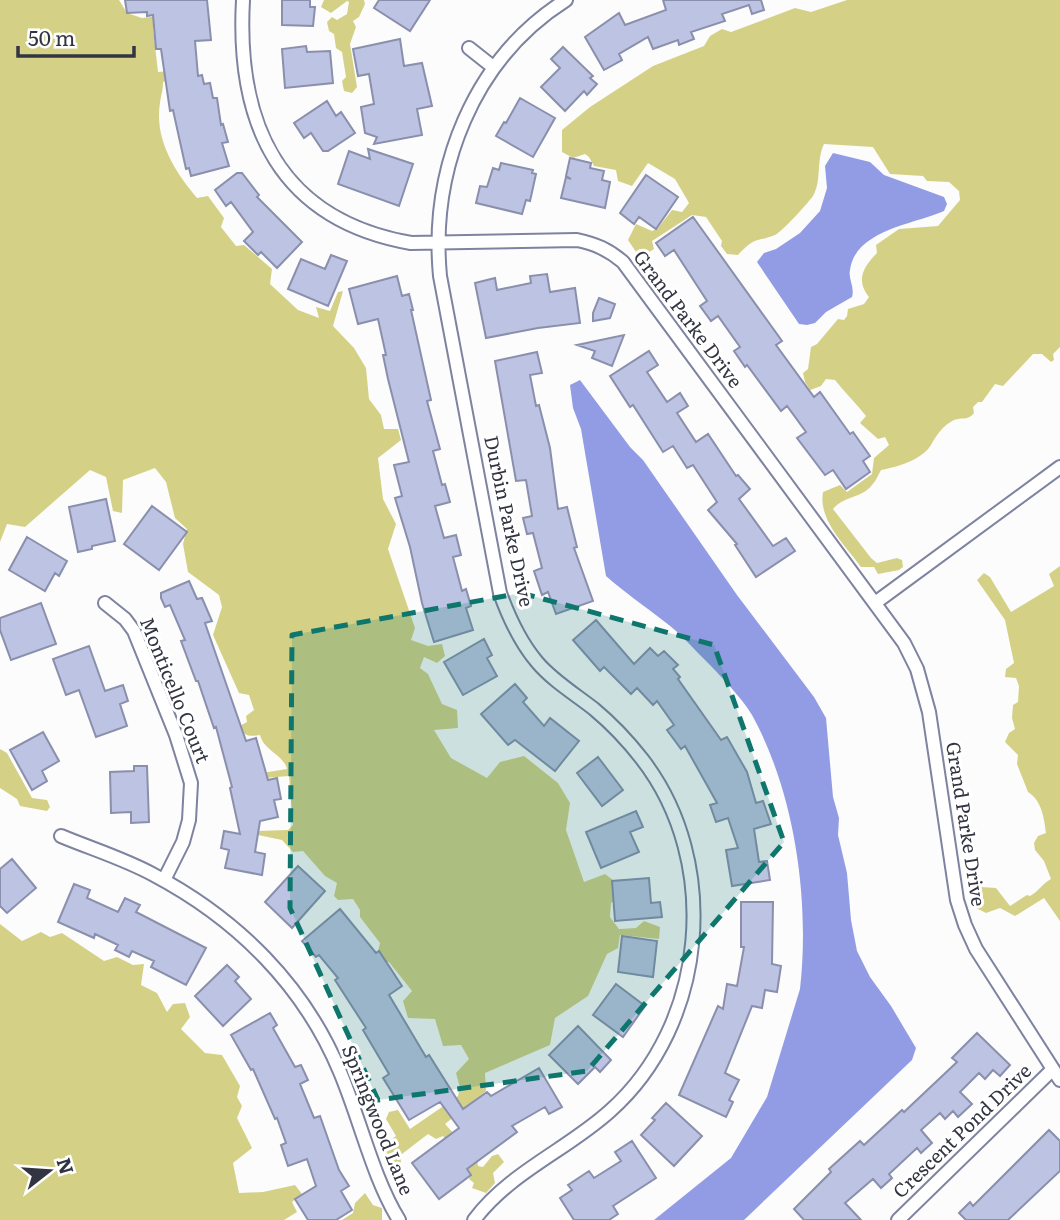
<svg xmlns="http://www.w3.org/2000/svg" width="1060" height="1220" font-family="Literata,serif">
<rect width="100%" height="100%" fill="#fcfcfc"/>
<path fill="#d4d186" d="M0 0H119L127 13 142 18 176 14V24L153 28 158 72 180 70 182 77 163 82C163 91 161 95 160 103 154 139 175 172 197 198L208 196 224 218 221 227 236 246 244 245 272 269 270 284 298 310 319 318 316 307 330 311 338 292 343 291 333 326 354 348 366 368 369 399 381 415 384 429H398L401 440 378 458 383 499 396 524 388 549 415 628 411 640 428 646 442 644 445 656 437 663 424 657 420 668 428 674 442 704 457 710 458 728 434 730 451 758 487 778 500 762 524 756 558 783 570 803 566 830 584 882 605 874 613 880 614 901 611 903 610 917 619 929 636 928 644 921 660 927 659 939 620 935 618 948 607 954 588 996 555 1018 550 1045 485 1073 486 1091 445 1124 477 1159 478 1166 483 1167 492 1156 498 1154 504 1162 493 1173 495 1183 486 1193 472 1188 474 1183 469 1179 471 1174 443 1136 436 1139 428 1134 402 1154 400 1166 389 1169 381 1148 396 1136 386 1119 389 1112 398 1110 410 1129 458 1096 460 1088 456 1073 469 1059 461 1045 443 1046 435 1019 408 1018 403 1001 412 991 389 962H384L378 952 380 943 360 917V910L353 899 338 900 334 896 337 883 325 876 303 851 293 852 282 840 258 835 257 831 288 830 293 825 289 776 239 780 242 776 287 769C283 754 264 751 260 735 249 737 245 736 238 727L247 722 246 716 254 710 249 695 239 693 213 635 222 607 219 595 188 572 183 544 187 529 175 518 166 482 155 468 123 480 122 513 113 511 106 477 90 470 25 527 7 524 0 542Z
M324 0H364L365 4 359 17 353 21 356 27 350 44 357 87 352 93 344 91 342 81 346 77 342 52 336 48 334 34 329 31 327 22 332 17 337 20 347 14 349 2 347 1 331 13 321 7Z
M847 0H1060V347L1053 354 1054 360 1051 362 1042 354H1033L1003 386 995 384 982 402H978L973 407 974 413C968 421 962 417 954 420 943 425 936 436 931 445 922 460 897 467 881 470 878 475 876 481 872 485 862 498 844 496 833 509L871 558 877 563 897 558 902 560 903 567 899 570 878 574 874 567H861C845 545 818 520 823 492L840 485 847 492 872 474 874 458 889 445 885 437 878 439 860 423 866 416C856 403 845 393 835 380L826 379 821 386 810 390 805 382 803 373 808 369 811 347 817 344 838 319 844 320 847 316 848 309 864 304 869 297C855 280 864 266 877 253L876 245 899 229 938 226 960 200 959 191 949 182 927 181 923 176 890 174 873 147 824 144C816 160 822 181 813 196 807 204 783 231 775 235 754 243 756 236 738 255L727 254 721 246 722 241 706 217 692 215 652 241 654 249 640 258 628 240 636 224 652 231 658 228 672 210 682 212 689 203 675 179 648 163 632 186 618 181 616 170 594 166 589 157 585 154 573 158 562 152V130L590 107 653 66 704 46 710 36 722 29 731 32 795 8 811 12Z
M1060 566V929V921L1044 898 1015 916 1000 908 986 913 974 907 975 894 981 887 996 888 1010 906 1027 895 1030 896C1039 891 1042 884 1051 879L1044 861 1035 850 1034 843 1038 836 1046 833C1044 818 1042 801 1028 792L1017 764 1018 755 1005 742 1009 733 1015 729 1012 718 1013 705 1018 702 1019 686 1016 678 1005 677 1006 669 1014 663 1005 620 977 580 984 573 990 577 1011 612 1054 586 1049 574Z
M0 749 7 753 32 798 47 800 50 807 47 811 20 806 17 799 0 788Z
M0 924 22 941 41 932 50 937 62 933 104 961 117 957 133 965 144 964 141 985 157 993 167 1012 173 1004 185 1003 190 1017 181 1029 205 1053 222 1055 240 1086 237 1097 242 1106 237 1118 252 1148 233 1163 239 1193 263 1192 295 1185 302 1194 292 1202 297 1212 284 1220H0Z
M365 1193 373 1205 382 1208V1220H342L353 1213 355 1203Z"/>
<path fill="#919ce4" d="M833 153 870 162 884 175 944 197 947 204 944 211C915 224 855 230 850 270 848 279 855 287 852 297L826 312 815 323 807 325 799 324 757 262 764 253 776 249 800 233 820 211 827 188 825 166Z
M580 380 630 447 643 460 737 595 814 697 826 718 833 797 839 818 838 835 847 873 851 920 857 951 870 977 891 1006 916 1048 912 1060 744 1220H654L731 1158 767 1097 800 989C810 901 795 793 752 715 743 699 717 672 703 658 691 646 679 632 665 622 645 606 625 593 606 576L581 429 573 408 570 385Z"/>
<path fill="#bdc3e2" stroke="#898fac" stroke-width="2" d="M125 0H207L211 40 195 41 198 76 202 75 204 84 210 83 213 98H217L221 125 223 124 228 142 222 143 229 166 191 176 189 168 186 169 173 110 170 111 161 49H156L153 15 147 16V12L127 13Z
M282 0H310V7H315L313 26 282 25Z
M379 0H430L410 31 374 8Z
M663 0H761L764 10 752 14 749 5 722 14 725 21 691 32 694 39 679 45 678 40 653 49 648 37 619 54 622 60 604 70 585 37 619 13 625 25 666 10Z
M400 39 404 66 422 63 432 106 417 109 422 135 374 144 377 137 365 133 361 107 374 104 369 74 358 76 353 49Z
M306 46 307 52 330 51 333 83 285 88 282 49Z
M563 47 593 76 590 78 597 84 587 95 584 91 565 111 541 87 560 68 551 59Z
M520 98 555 118 533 157 496 136 504 122 506 123Z
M327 101 336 116 341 112 355 133 328 151H323L311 133 304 138 294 123Z
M368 149 413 164 399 206 338 184 349 151 370 159Z
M570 158 591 163 590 168 604 171 602 180 610 182 605 208 561 198 566 177 571 179 566 176Z
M501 163 533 170 532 173 536 174 530 201 526 200 522 214 476 203 480 186 487 187 493 168 499 170Z
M237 173H242L259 195 257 197 302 242 277 268 261 252 258 255 244 241 253 232 231 202 226 206 215 190Z
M646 175 678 197 656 229 639 217 634 224 620 213Z
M693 217 782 341 776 345 814 397 820 392 850 434 853 432 870 456 863 461 870 472 846 489 833 470 825 475 797 438 806 432 787 406 781 411 747 365 745 367 734 351 740 347 718 316 711 321 700 306 707 301 674 250 665 256 656 243Z
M331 255 347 261 328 306 288 289 301 259 325 269Z
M547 274 550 292 575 288 580 323 538 328 486 338 475 283 495 278 497 290 531 283 530 276Z
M397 276 402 296 409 294 413 310H411L431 400 427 401 440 449 433 451 442 485 445 484 450 502 435 506 444 538 456 535 461 555 453 557 462 591 466 589 471 606 466 608 473 630 434 642 422 603 410 547 395 498 402 496 394 465 409 462 388 379 383 355H386L378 319 358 324 349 289Z
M599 298 615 304 610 318 593 321V313Z
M624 335 612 366 592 358 595 351 577 345Z
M649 351 658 365 647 372 667 402 680 393 688 406 677 413 696 442 708 434 736 476 738 475 750 489 739 499 773 546 786 538 795 551 756 577 735 545 737 544 708 510 717 502 693 465 687 468 673 446 663 452 633 405 630 407 610 376Z
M537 352 542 373 530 375 536 406 539 405 550 448 558 509 567 507 577 547 574 548 593 601 556 614 548 592 542 595 534 571 542 568 533 533 527 534 523 518 532 516 526 480 516 481 495 361Z
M106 499 115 541 92 546V549L78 552 69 507Z
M152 506 187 532 159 570 124 544Z
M27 537 67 561 59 576 55 573 45 591 9 570Z
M189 581 197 599 202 598 212 621 205 623 246 741 256 738 268 780 277 778 281 799 274 800 278 817 260 821 255 852 265 854 262 875 225 868 229 850 221 848 224 831 240 834 230 788 232 787 216 727 214 728 198 681H196L181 641 185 640 170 605 165 607 161 598V593Z
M41 603 56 644 11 660 0 630V618Z
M596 620 634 664 650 648 658 656 664 651 678 665 673 669 680 677 678 679 721 740 727 737 747 772 756 803 763 801 771 824 754 829 759 862 767 861 770 880 732 886 726 850 738 848 728 818 716 822 710 805 717 803 685 746 681 749 667 730 674 725 657 701 653 705 637 688 631 694 604 667 600 671 573 640Z
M484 639 492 655 487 658 497 676 463 695 444 662Z
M89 646 105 691 123 685 128 701 120 704 127 726 96 737 79 690 66 695 53 659Z
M515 684 527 698 523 702 544 726 550 718 579 741 555 771 515 740 508 745 481 714Z
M43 732 59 761 42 771 47 781 32 790 10 750Z
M598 757 623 790 602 806 577 773Z
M134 766H147L149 822 131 823V812L111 813 110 772 134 771Z
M636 811 643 827 630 832 639 852 601 868 586 832Z
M12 859 36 888 7 913 0 906V869Z
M298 866 325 891 292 928 265 902Z
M649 878 651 903 660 902 662 917 615 921 612 881Z
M74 884 90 890 87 898 118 912 125 898 140 905 136 912 206 948 186 985 151 967 154 961 132 951 129 957 115 950 118 945 95 934 94 938 58 922Z
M741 902H773L772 964 781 966 777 992 765 990 762 1008 752 1006 725 1073 739 1080 729 1100 733 1102 726 1117 679 1095 718 1006 723 1009 727 984 737 986 744 947H741Z
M340 909 376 953 379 951 402 986 389 995 426 1057 429 1055 463 1109 487 1092 491 1096 539 1068 562 1107 549 1114 545 1107 512 1126 517 1132 467 1169 471 1175 439 1199 412 1163 459 1128 440 1102 409 1120 383 1078 389 1074 363 1030 366 1028 335 980 338 978 319 955 316 957 302 941Z
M622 936 657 941 653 977 618 972Z
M227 965 239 977 235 981 251 999 223 1026 195 996Z
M616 984 645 1006 623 1037 593 1015Z
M270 1013 277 1025 273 1028 295 1067 301 1065 308 1080 300 1084 314 1118 320 1116 339 1170 349 1186 341 1191 352 1210 336 1220H308L295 1199 316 1186 307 1159 288 1166 281 1145 286 1143 277 1118 275 1119 253 1069 251 1070 231 1035Z
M578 1026 611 1060 600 1072 595 1067 578 1084 549 1055Z
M977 1033 1010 1065 1000 1076 993 1070 985 1079 979 1073 960 1092 972 1104 958 1117 953 1111 945 1119 940 1113 921 1130 932 1143 921 1153 917 1148 889 1174 892 1178 881 1188 873 1179 845 1203 861 1220H804L794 1209 831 1172 829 1169 860 1141 864 1145 902 1110 904 1112 957 1062 952 1058Z
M666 1103 702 1136 674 1166 641 1135 655 1120 652 1118Z
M1049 1130 1060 1141V1171L1008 1220H966L959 1213 970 1202 973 1206Z
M632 1141 656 1178 613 1206 618 1214 609 1220H574L560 1198 572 1190 568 1185 589 1171 594 1178 621 1161 615 1152Z"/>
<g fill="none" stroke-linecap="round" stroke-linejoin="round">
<g stroke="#7e83a0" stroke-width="16">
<path id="street" d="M243 0C236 125 280 220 411 243L577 240C596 244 609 250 623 262L904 643 917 669 929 712 957 900 965 925 976 949 1060 1080
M469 48 493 67
M105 603 125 619 134 631 176 735 191 783 189 820 183 842 164 880
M875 603 1060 467
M61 836C92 849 125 859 154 875 237 919 304 985 340 1072 360 1119 373 1178 399 1220
M474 1220C510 1172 567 1150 610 1111 707 1025 722 862 642 759 628 741 612 724 594 709 575 694 553 681 537 662 520 642 509 618 500 593L440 276C430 169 473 59 566 0
M898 1220 1053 1069"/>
</g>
<use href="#street" stroke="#fff" stroke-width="12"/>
</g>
<path fill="#0f766e" fill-opacity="0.2" stroke="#0f766e" stroke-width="5" stroke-dasharray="14 9" stroke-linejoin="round" d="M521 593 714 645 784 842 587 1071 378 1100 290 908 292 635Z"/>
<g text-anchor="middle" stroke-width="6" stroke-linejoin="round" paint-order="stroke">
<g font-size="19" fill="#323441" stroke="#fff">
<text transform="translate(688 319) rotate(53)" y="7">Grand Parke Drive</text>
<text transform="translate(509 521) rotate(78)" y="7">Durbin Parke Drive</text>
<text transform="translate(175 690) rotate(68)" y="7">Monticello Court</text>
<text transform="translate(966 824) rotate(81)" y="7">Grand Parke Drive</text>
<text transform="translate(378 1120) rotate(68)" y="7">Springwood Lane</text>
<text transform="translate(962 1131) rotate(-44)" y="7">Crescent Pond Drive</text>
</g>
</g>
<g transform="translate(49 1171) rotate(73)" stroke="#ffffff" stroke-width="5" paint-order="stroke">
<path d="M0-5L12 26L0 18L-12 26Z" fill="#323441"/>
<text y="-10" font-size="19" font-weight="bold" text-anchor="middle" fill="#323441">N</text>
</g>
<path d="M18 46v10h116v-10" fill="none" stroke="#323441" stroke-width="3.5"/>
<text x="28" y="46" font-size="21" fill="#323441" stroke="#ffffff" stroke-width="5" paint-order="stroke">50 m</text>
</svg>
